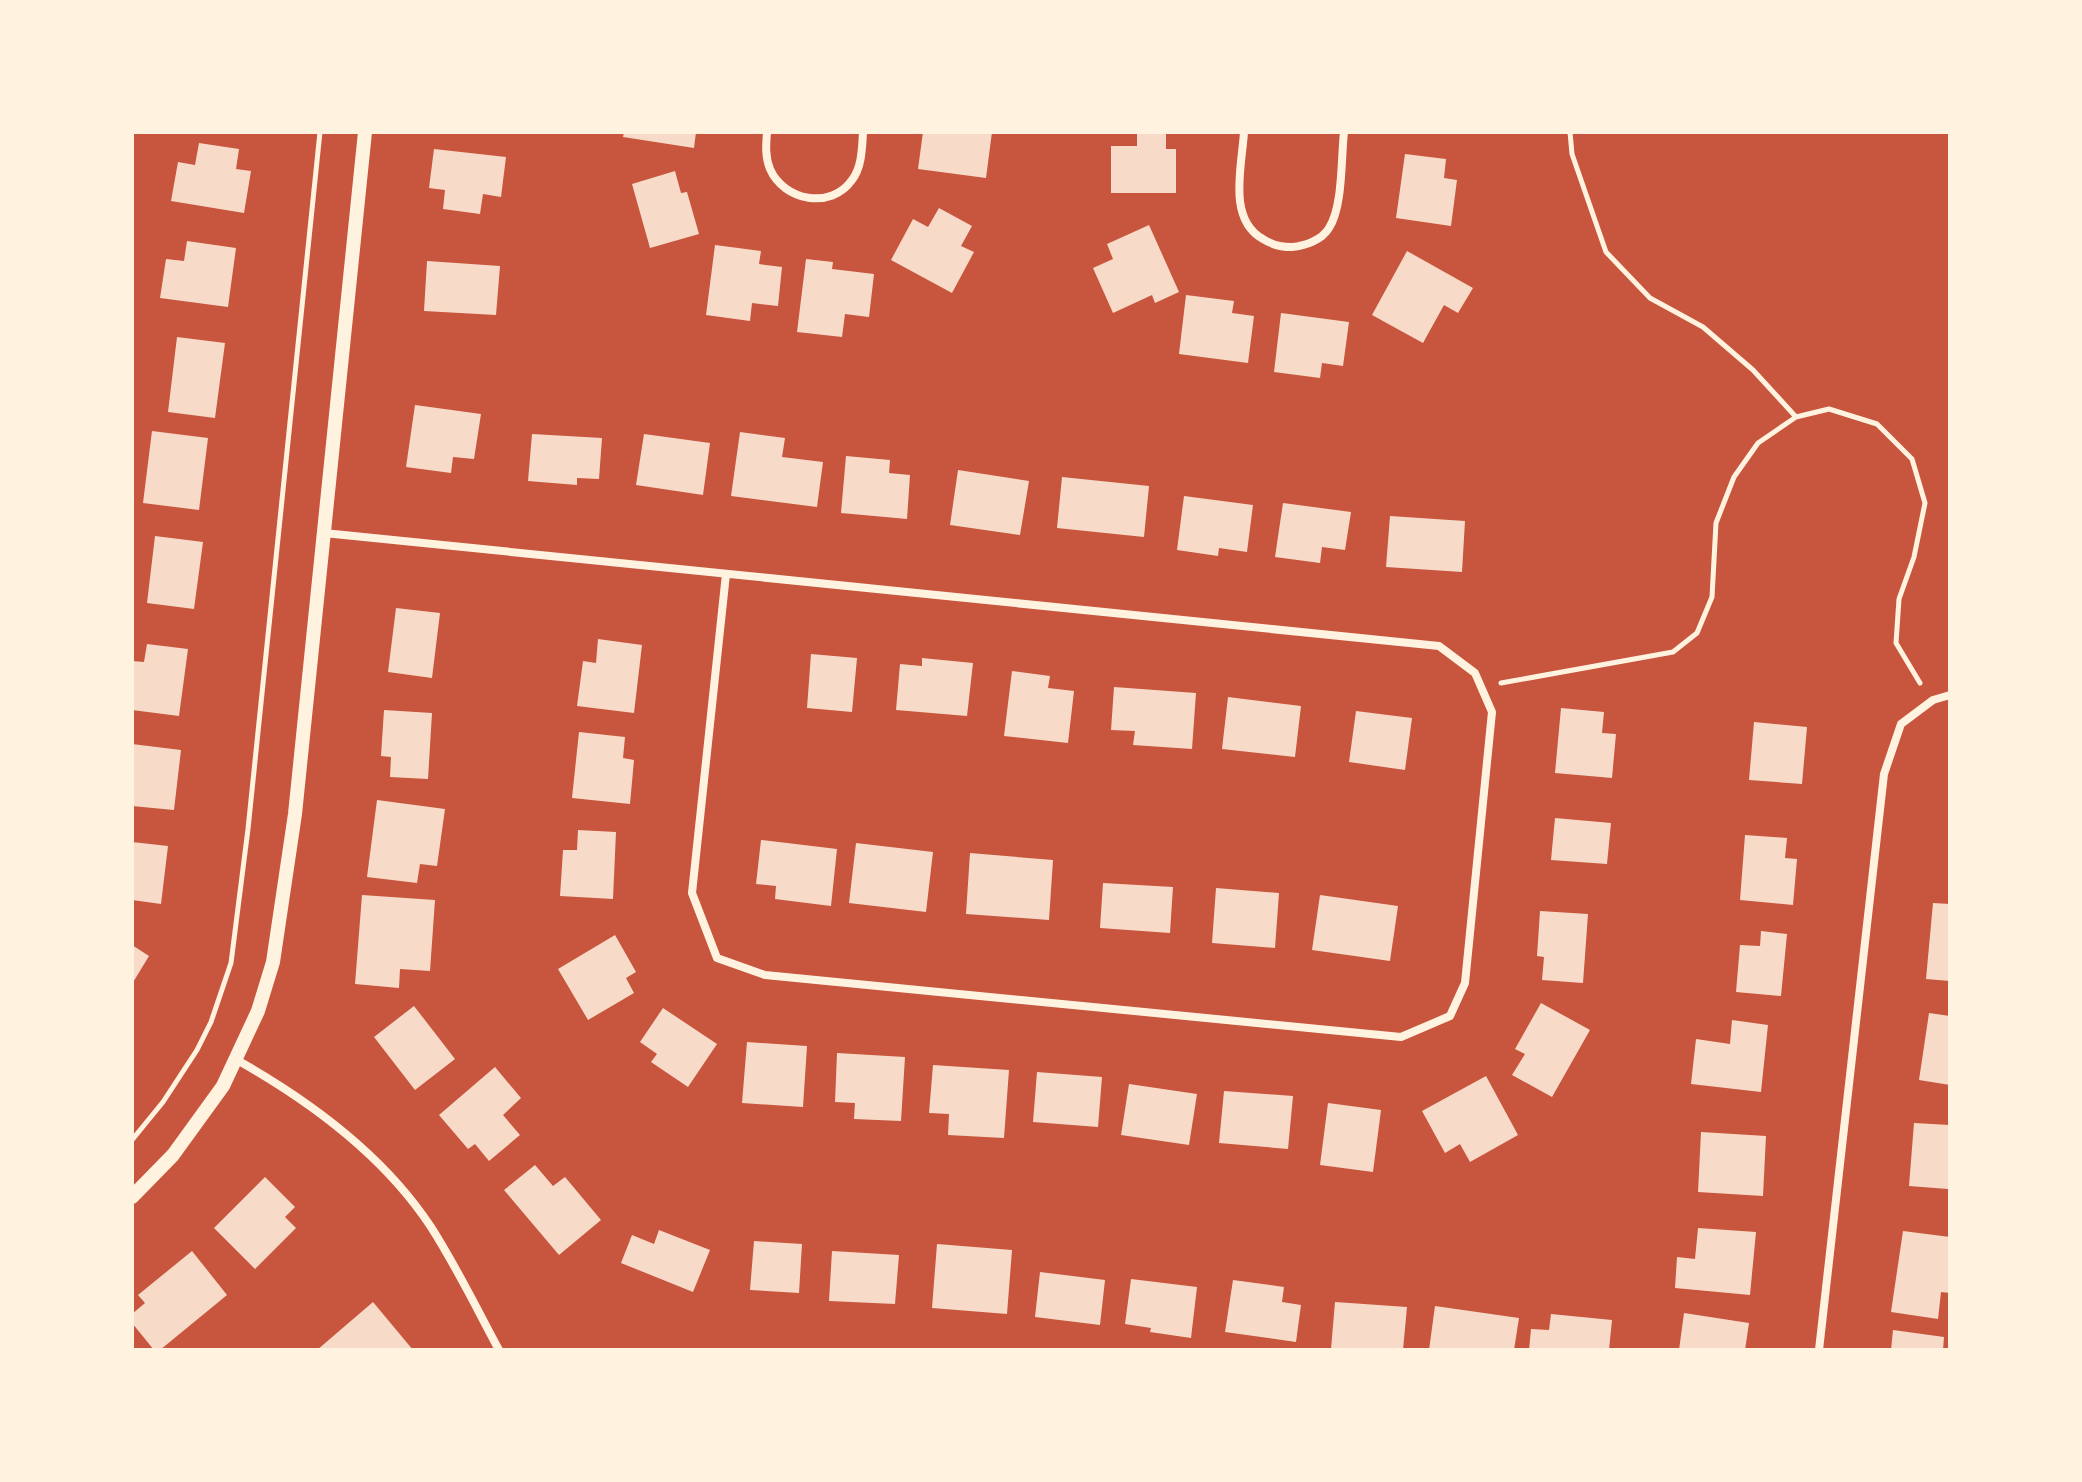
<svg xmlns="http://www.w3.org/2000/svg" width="2082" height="1482" font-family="'Roboto Serif',serif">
<rect width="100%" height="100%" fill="#c8553d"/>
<path fill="#f7dbc8" d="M624 132H696L694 148 623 137Z
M923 132H992L986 178 918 169Z
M1137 132H1166V149H1176V193H1111V146H1137Z
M199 143 239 149 236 169 251 171 244 213 171 201 178 162 195 165Z
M434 149 506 157 501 197 483 194 480 214 443 209 445 190 429 188Z
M1405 154 1446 159 1444 178 1457 180 1451 226 1396 218Z
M675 171 681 193 687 192 699 234 650 248 632 184Z
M939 208 972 226 961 246 974 252 952 293 891 260 913 219 928 227Z
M1149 225 1179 292 1155 303 1152 295 1113 313 1093 268 1113 259 1107 244Z
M187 241 236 248 228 307 160 298 166 259 184 261Z
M715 245 761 251 759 264 782 267 778 306 752 303 750 321 706 315Z
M1407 251 1473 288 1458 313 1444 305 1423 343 1372 315Z
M806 259 833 262 832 269 874 274 869 317 845 314 842 337 797 332Z
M427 261 500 266 496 315 424 311Z
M1186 295 1234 301 1232 313 1254 316 1248 363 1179 354Z
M1281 313 1349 322 1343 366 1322 363 1320 378 1274 372Z
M177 337 225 343 215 418 168 412Z
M415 405 481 414 474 459 453 457 451 473 406 467Z
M152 431 208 438 199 510 143 503Z
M740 432 785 438 782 457 823 462 817 507 731 496Z
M532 434 602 438 599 479 577 478V485L528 481Z
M644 434 710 443 703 495 636 485Z
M846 456 890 460 889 473 910 475 907 519 841 513Z
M958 470 1029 481 1020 535 950 525Z
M1062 477 1149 486 1144 537 1057 528Z
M1184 496 1253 505 1247 552 1219 548 1218 556 1177 550Z
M1283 503 1351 512 1345 550 1322 547 1320 563 1275 557Z
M1390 516 1465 521 1462 572 1386 567Z
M155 536 203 542 194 609 147 603Z
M396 608 440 613 432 678 388 672Z
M598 639 642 645 634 713 577 706 583 661 596 663Z
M147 644 188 649 179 716 132 710V661L144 662Z
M811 654 857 658 852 712 807 708Z
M922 658 973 663 967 716 896 710 900 664 922 666Z
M1012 671 1050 676 1048 688 1074 691 1068 743 1004 736Z
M1114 687 1196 693 1192 749 1133 745 1135 731 1111 730Z
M1228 697 1301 706 1295 757 1222 749Z
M1561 708 1604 712 1602 733 1616 734 1612 778 1555 773Z
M384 710 432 713 428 779 390 777 391 757 381 756Z
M1356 711 1412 718 1405 770 1349 762Z
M1754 722 1807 727 1802 784 1749 780Z
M579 732 625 737 623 758 634 760 630 804 572 798Z
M132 744 181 750 174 810 132 806Z
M377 800 445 809 437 866 420 864 417 883 367 877Z
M1555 818 1611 823 1607 864 1551 860Z
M578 830 616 832 613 899 560 896 563 850H577Z
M1745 835 1787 838 1785 858 1797 859 1793 905 1740 900Z
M761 840 837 849 831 906 775 899 776 886 756 884Z
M132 842 168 846 161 904 132 900Z
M856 843 933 852 926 912 849 903Z
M970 853 1053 860 1049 920 966 914Z
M1103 883 1173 887 1170 933 1100 928Z
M1216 888 1279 893 1275 948 1212 943Z
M362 895 435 900 430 971 400 969 399 988 355 984Z
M1320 895 1398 906 1390 961 1312 950Z
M1933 903 1950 904V981L1926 979Z
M1540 911 1588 914 1583 983 1542 980 1544 957 1537 956Z
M1761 931 1787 934 1781 996 1736 992 1740 945 1760 946Z
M615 935 636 972 626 978 634 993 588 1020 558 969Z
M132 945 149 956 132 984Z
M1541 1003 1590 1030 1552 1097 1512 1075 1525 1054 1515 1049Z
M414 1006 455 1059 415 1090 374 1037Z
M663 1008 717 1044 688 1087 651 1062 657 1054 640 1042Z
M1929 1013 1950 1016V1085L1919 1080Z
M1732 1020 1768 1025 1761 1092 1691 1084 1696 1039 1730 1044Z
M747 1042 807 1046 803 1107 742 1103Z
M837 1053 905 1057 901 1121 854 1119 855 1103 835 1102Z
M933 1065 1009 1070 1004 1138 948 1135 949 1114 929 1113Z
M495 1067 521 1098 503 1115 520 1135 489 1161 475 1144 468 1149 439 1115Z
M1037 1072 1102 1077 1098 1127 1033 1122Z
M1486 1076 1518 1135 1470 1162 1460 1144 1445 1153 1422 1111Z
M1129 1084 1197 1094 1189 1145 1121 1135Z
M1224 1091 1293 1096 1288 1149 1219 1143Z
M1328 1103 1381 1110 1373 1172 1320 1165Z
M1914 1123 1950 1125 1948 1189 1909 1186Z
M1701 1132 1766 1136 1763 1196 1698 1192Z
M535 1165 553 1186 565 1177 601 1220 559 1255 504 1190Z
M265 1177 295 1207 285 1217 296 1228 255 1269 214 1228Z
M1698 1228 1756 1232 1750 1295 1675 1288 1677 1257 1695 1259Z
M659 1230 710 1250 693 1292 621 1263 632 1235 654 1244Z
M1903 1231 1950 1237V1293L1941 1292 1938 1319 1891 1312Z
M754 1241 802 1244 799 1293 750 1290Z
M937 1244 1012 1250 1007 1314 932 1308Z
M192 1251 227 1295 160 1350H154L132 1323V1314L145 1303 138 1295Z
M832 1251 899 1255 895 1304 829 1301Z
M1040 1272 1105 1280 1100 1325 1035 1317Z
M1131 1279 1197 1287 1191 1338 1150 1332 1151 1328 1125 1324Z
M1233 1280 1284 1287 1282 1302 1301 1305 1296 1342 1225 1332Z
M373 1302 413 1350H317Z
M1335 1302 1407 1307 1403 1350 1331 1349Z
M1435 1306 1519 1318 1514 1350H1429Z
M1684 1313 1749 1323 1745 1350H1679Z
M1551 1314 1612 1320 1609 1350H1529L1531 1329 1549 1330Z
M1893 1330 1944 1337 1943 1350H1891Z"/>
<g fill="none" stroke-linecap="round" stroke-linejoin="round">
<path stroke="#fff3e0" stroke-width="5" d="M1570 132 1572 154 1606 252 1650 298 1703 327 1753 370 1796 417
M1501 683 1673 652 1697 633 1712 597 1716 523 1734 477 1758 443 1796 417 1829 409 1877 424 1912 459 1925 503 1914 557 1899 599 1896 643 1920 683
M132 1140 163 1102 197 1050 211 1022 231 963 248 829 320 132"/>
<path stroke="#fff3e0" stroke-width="8" d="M767 132C766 145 765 157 770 169 784 201 831 210 852 180 862 167 862 148 863 132
M1244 132C1242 166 1227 219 1263 239 1272 245 1282 247 1292 247 1305 246 1322 240 1329 228 1343 207 1341 158 1344 132
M324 533 1439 646 1475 673 1492 712 1465 983 1450 1016 1401 1037 765 975 717 958 692 893 726 574
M237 1060C310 1101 385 1157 431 1227 456 1266 477 1309 499 1350
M1819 1350 1884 774 1901 724 1933 700 1950 695"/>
<path stroke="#fff3e0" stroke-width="14" d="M132 1197 173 1155 223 1086 258 1011 273 962 295 814 365 132"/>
</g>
<rect width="2082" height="1482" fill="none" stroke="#fff3e0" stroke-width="268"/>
</svg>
